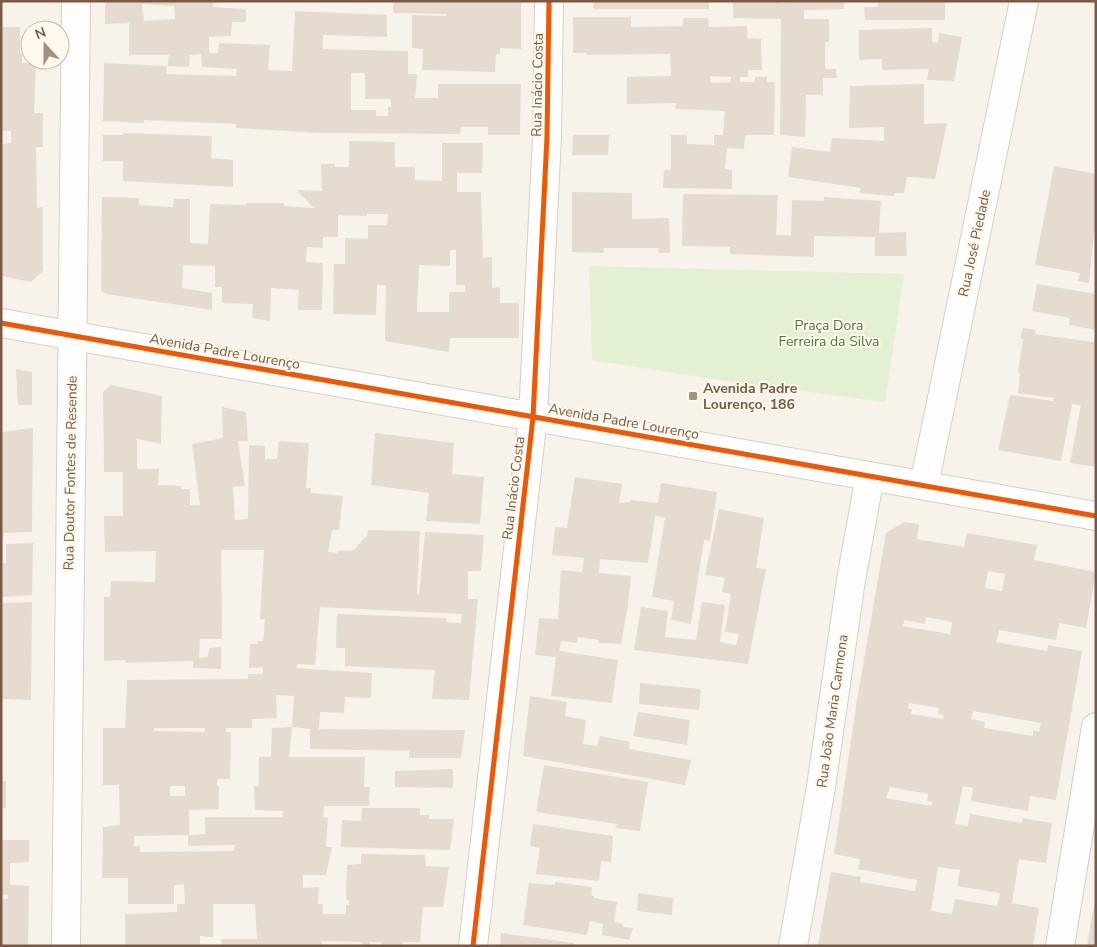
<svg xmlns="http://www.w3.org/2000/svg" width="1097" height="947" font-family="'Nunito Sans',sans-serif">
<rect width="100%" height="100%" fill="#f8f3ea"/>
<path fill="#e3f0d3" d="M589 266 904 274 885 402 725 381 592 360Z"/>
<path fill="#e5dbd1" fill-rule="evenodd" d="M105 1H213V7L246 9V22H232L231 36 209 37V53H218L219 43 270 45 268 70 292 71 295 11 387 15V37L323 35V49L408 51V74H417L415 98H438V84H521L520 135H488V127H461L460 134 321 133 236 128V124L144 120V123L103 121 104 63 167 66 166 74 236 76 237 69 202 67 201 54 190 55 189 67 168 66 169 55H129V23L105 24ZM142 4 174 6 175 19 144 21ZM351 73H365V99H391V107H388V116H376V110H351Z
M393 1H521V49L500 48V54H496L495 72 422 70 423 49 412 48V15L446 16V14L393 13Z
M593 1H709V9H593Z
M733 1H781V3H785V1H844V9L804 10V19H829V42H825V69H836L837 78H823V95H806L805 137 780 135 781 19 733 18Z
M878 1H945V20H865L864 7H878Z
M573 17H631V27L683 26V18H708L709 27 747 26V38L761 39 762 70H748V77H740V82H755V77H767V82H775L774 135H745L744 149 727 148 725 169 732 170V189L663 188 664 170H671V135H687V144L714 145V135H723L725 111 675 109 676 103 627 104V77L671 76 670 54 587 55V53H573ZM710 76 731 77V82L711 83Z
M1 27H20V53H22V63H36L34 113H43V147H36L37 208 43 207V271L31 282 1 276V144L11 143V131H1Z
M932 28V42L938 43 939 33 962 37 954 81 927 80 929 69 882 70V59L859 60V30Z
M924 84V124L947 123 935 179 907 177 904 193H895L894 196 859 193 861 188 788 177 792 147 830 152 832 138 884 141V127L849 128 850 86Z
M123 133 212 136 211 158 233 160V187L123 181V161H103V135H123Z
M573 135H609L608 155H572Z
M349 141 395 142V167H415V180L442 181V143H483L482 173H457V192H481L483 258 492 257V288L500 287V303H519V338H450L449 352 385 341 386 285H377L376 315 333 314 334 264H345V238L368 239V225H387L388 214H367V216L338 215V237H323V248L307 247 306 262 323 263 322 310H298L299 290 271 288 270 321 252 318 253 304 222 303V287H215V266L183 265 182 288 212 293V310L106 294 101 291 102 197 139 198V205L173 207 174 199H190V243L208 244 210 204 246 205V203H284V206L314 208 296 190 322 191 321 164H335V167H349ZM450 250H456V285H465V292H449V312H417L419 265 450 266Z
M1054 166 1096 174V233H1094L1089 283 1078 281 1080 273 1035 265Z
M572 192 632 193V219L669 218 670 253H658L659 248H603L604 253 572 252Z
M683 194 778 195 776 235H791L792 200 824 201V197L881 201 879 233 906 232 907 256H875V237L814 236V257L730 254V247L682 246Z
M1037 284 1096 294V330L1069 325 1070 318 1032 311Z
M1023 328 1036 330 1035 334 1094 342 1096 336V467L1070 463 1081 405 1072 404 1061 461 998 450 1010 395 1053 401 1054 398 1018 393 1020 373H1018L1023 339H1020Z
M16 369 32 372V405H18Z
M111 385 162 396 161 444 137 439V469H159L158 485 181 486V489H190V505H200L192 444 223 438 222 407 246 412 248 441H238L245 486 233 487 235 520 248 519 249 445 265 446V459H277L279 441 309 443 306 488H311V493L343 496 339 530H332L328 552 337 553V551L354 550 364 538 367 537 368 530 420 531 417 595H419L425 532 484 535 481 571H468V599H478L469 700 432 699 435 670 345 666V648H336L337 614 446 618 447 622 461 623 462 614 320 607 315 665 297 664 296 668 372 673 371 698 345 697 344 713 320 712 319 729 465 730 461 758H409V751L310 749V729L292 727 289 757H365L364 787H370L369 806H324L323 817 328 818 326 847H332L326 875H303V888L319 887 318 904H323V914H346V905H349V900H346L347 865 361 864V854L425 855 426 866 449 867 443 907H423L420 942H403V946H381V942H370V946H363L362 942 322 941V946H222L221 939H257L255 904H213V937L200 936V945L125 946V914L177 912V904H185L184 884 174 885V904H128V878H102L103 827 120 825 119 785H103V728H125L127 680 248 679V674H263V667L249 668 250 644H257V641H263L265 619H260L264 550H221L222 639H200L199 658 208 657 209 648 221 647V669L193 668V661L126 663 125 660 104 661V597H110L111 581 155 582 156 551 105 552 104 516H123V472H104L103 392ZM276 695 294 696 292 727 272 728 271 757H259V786H254L255 810 283 811 282 817H205V834L189 835V810L219 809V786H217V779H230L231 732H226V728H252V719L277 718ZM154 728H205V732L154 731ZM170 786H185V796H170ZM188 835V846L235 845 234 851 140 852V846H134V836Z
M33 428 32 532 4 533 3 539H1L2 432Z
M375 433 454 443 452 474 484 477 480 524 426 521 429 493 371 485Z
M575 477 622 484 619 503 631 502V500L658 503 661 483 717 492 710 541 704 540 691 624 671 620 674 601 652 597 665 518 655 516 648 563 600 559 599 573 631 576 628 605 621 644 598 643 599 640 578 637 577 643 561 641 559 651 618 660 612 703 551 696 556 657 535 655 539 618 558 619 561 570 582 572 584 558 552 555 555 527 567 528Z
M719 509 764 518 756 568 766 569 748 664 634 650 641 607 668 611 665 637 696 640 702 602 725 605 720 642 736 645 739 634 725 632 731 594 722 592 725 578 705 575Z
M904 522 919 524 917 539 964 547 967 533 1037 545 1034 560 1096 572 1086 628 1059 623 1056 640 999 630 998 637 997 636 996 642 1047 651 1048 645 1082 651 1056 800 1030 796 1028 811 971 801 973 788 963 786 955 824 968 826 970 814 1022 823 1023 818 1052 823 1046 863 1019 859 1012 903 1039 908 1033 946H818L831 872 861 877 860 882 915 891 917 880 858 869 860 859 834 854 857 700 886 533ZM988 571 1005 574 1002 591 985 588ZM926 617 952 622 950 634 903 626 904 620 925 624ZM909 703 939 708 938 714 944 715 943 719 911 714 912 710 908 708ZM973 711 1041 723 1039 732 1033 730V736L984 728 985 722 971 719ZM890 787 928 794 927 801 932 802V806L886 798ZM938 867 960 870 957 886 1000 893 997 906 955 899 952 914 931 911Z
M33 543 32 595 1 597V563H6V544Z
M32 602 31 700 1 699V603Z
M640 683 701 689 699 710 639 704Z
M530 696 567 702 565 716 586 720 583 744 597 746 600 736 630 742 629 749 691 760 685 785 523 756Z
M638 712 690 720 687 745 633 736Z
M544 765 648 782 640 831 615 828 617 824 536 812Z
M453 769V788L395 787V771Z
M1 781H6V808H1Z
M362 808H420V815H429V819H454L450 850 341 847 342 820 361 821Z
M533 824 613 836 611 862 601 861 599 881 536 874 540 848 530 846Z
M1 840H29V862L10 863V885L29 886 28 946H1V899H8V895H1Z
M555 882 592 887 591 895 594 896V898L617 902 614 922 623 924V927L633 928 629 940 602 935 603 924 590 921 587 935 523 925 529 883 555 885Z
M638 893 673 898 672 915 637 911Z
M1095 901 1096 946H1087L1092 915Z
M501 933 574 943V946H500Z"/>
<g fill="none" stroke-linecap="round" stroke-linejoin="round">
<g stroke="#d7cfc6" stroke-width="30">
<path id="minor" d="M1 323 1096 516
M924 485 1024 1
M66 946 76 1
M473 946 533 417 547 137 549 1
M793 946 821 787 851 580 870 476
M1060 946 1096 727"/>
</g>
<use href="#minor" stroke="#fefdfc" stroke-width="28"/>
<g stroke="#fff8ec" stroke-width="8">
<path id="cycleway" d="M1 323 1096 516
M473 946 533 417 547 137 549 1"/>
</g>
<use href="#cycleway" stroke="#e8590c" stroke-width="5"/>
</g>
<rect fill="#a6907f" stroke="#fff8ec" stroke-width="2" x="688" y="391" width="10" height="10" rx="2.5"/>
<g text-anchor="middle" stroke-width="4" stroke-linejoin="round" paint-order="stroke">
<g font-size="14" fill="#7a5a46" stroke="#fff8ec">
<text transform="translate(537 85) rotate(-89)" y="5">Rua Inácio Costa</text>
<text transform="translate(974 243) rotate(-78)" y="5">Rua José Piedade</text>
<text transform="translate(225 351) rotate(10)" y="5">Avenida Padre Lourenço</text>
<text transform="translate(624 421) rotate(10)" y="5">Avenida Padre Lourenço</text>
<text transform="translate(70 473) rotate(-89)" y="5">Rua Doutor Fontes de Resende</text>
<text transform="translate(513 488) rotate(-83)" y="5">Rua Inácio Costa</text>
<text transform="translate(832 711) rotate(-82)" y="5">Rua João Maria Carmona</text>
</g>
<g font-size="14" fill="#4c7b3b" stroke="#fff8ec">
<text x="829" y="330">Praça Dora<tspan x="829" dy="16">Ferreira da Silva</tspan></text>
</g>
<g font-size="14" font-weight="bold" fill="#7a5a46" stroke="#fff8ec" text-anchor="start">
<text x="703" y="393">Avenida Padre<tspan x="703" dy="16">Lourenço, 186</tspan></text>
</g>
</g>
<rect width="1097" height="947" fill="none" stroke="#7a5a46" stroke-width="5"/>
<g transform="translate(45 45) rotate(339)"><circle r="24" fill="#fff8ec" stroke="#cab9aa"/>
<path d="M0-4L9 19L0 12L-9 19Z" fill="#a6907f"/>
<text y="-8" font-size="14" font-weight="bold" text-anchor="middle" fill="#7a5a46">N</text>
</g>
</svg>
